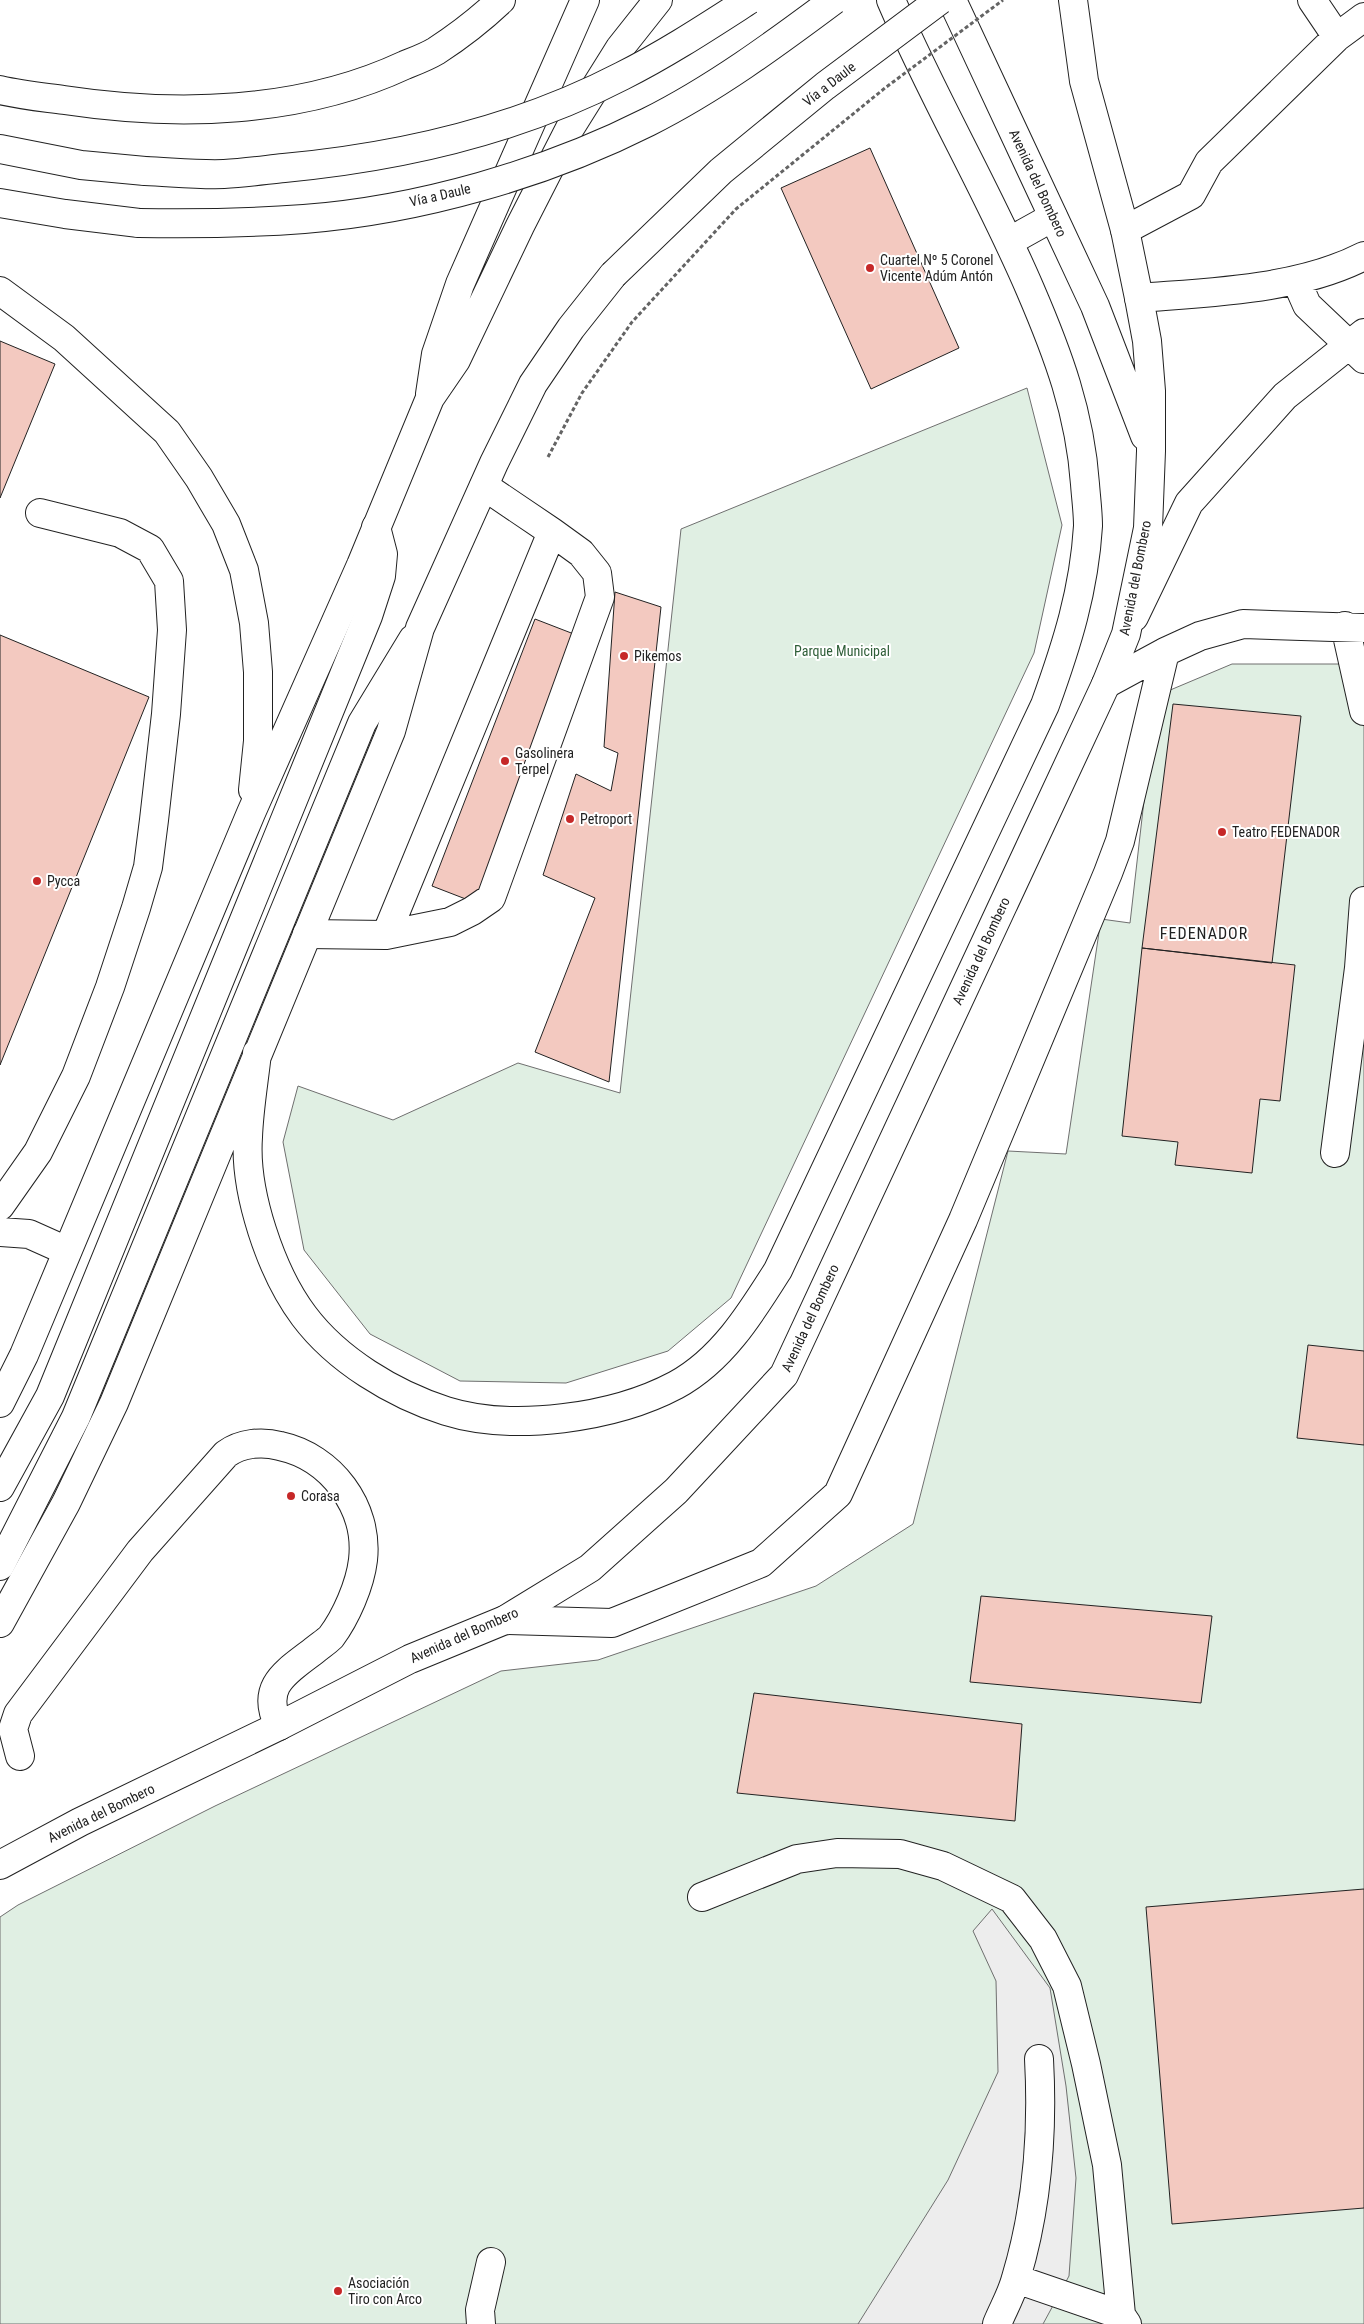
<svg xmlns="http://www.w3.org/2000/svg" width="1364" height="2324" font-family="'Roboto Condensed',sans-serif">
<rect width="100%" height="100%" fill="#fff"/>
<path fill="#e0efe3" stroke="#6f6f6f" d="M1027 388 1062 525 1034 653 731 1298 668 1351 566 1383 460 1381 370 1334 304 1250 283 1142 298 1086 393 1120 518 1063 620 1093 681 529Z
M1232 664H1364V2324H0V1917L18 1905 215 1806 501 1671 598 1660 816 1586 913 1524 1008 1151 1066 1154 1101 919 1130 923 1156 696Z"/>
<path fill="#ededed" stroke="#6f6f6f" d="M992 1909 1050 1988 1066 2086 1076 2178 1069 2276 1043 2324H858L948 2180 998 2072 996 1981 973 1931Z"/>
<path fill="#f3c9c0" stroke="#222" d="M870 148 959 348 871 389 781 188Z
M0 341 55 364 0 498Z
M615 592 661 607 609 1082 535 1052 595 898 543 875 576 774 611 791 618 753 604 747Z
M535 619 579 636 476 903 432 886Z
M0 635 149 697 0 1065Z
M1173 704 1301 716 1272 963 1142 948Z
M1142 948 1295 965 1280 1101 1260 1099 1252 1173 1175 1165 1178 1142 1122 1136Z
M1308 1345 1364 1351V1445L1297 1438Z
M981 1596 1212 1616 1201 1703 970 1682Z
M754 1693 1022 1724 1015 1821 737 1793Z
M1364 1889V2208L1172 2224 1146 1907Z"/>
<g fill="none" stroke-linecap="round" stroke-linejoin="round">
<g stroke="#222" stroke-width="30">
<path id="minor" d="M1312 0 1337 37
M1125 230 1191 195 1209 162 1337 37 1364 17
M1010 241 1053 217
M1296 280 1307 305 1364 359
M1139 298C1212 292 1298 290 1364 256
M1134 617 1189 503 1285 396 1364 333
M1345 626 1364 711
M1106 684 1165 652 1200 636 1243 624 1364 628
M307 934 386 935 450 922 472 911 491 898 600 597 597 573 581 553 552 532
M386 935 552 532 484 486
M1335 1153 1359 968 1364 901
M0 1206 38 1152 76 1076 110 987 136 908 148 867 154 820 166 714 172 630 169 581 150 549 120 533 40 513
M0 1232 29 1234 67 1251
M0 1487 50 1396 368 616 381 576 383 554 376 527
M0 1566 76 1417 362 723 413 639
M505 1620 612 1623 761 1563 838 1494 963 1220 1108 873 1120 841 1165 652
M20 1756 13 1729 18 1714 140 1551 226 1454C241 1443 262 1441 280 1446 331 1457 369 1507 363 1560 360 1585 346 1617 331 1637 327 1641 321 1645 316 1649 287 1672 259 1685 279 1726
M702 1897 797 1859 837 1853 900 1854 943 1866 1012 1899 1043 1939 1067 1986 1086 2064 1107 2165 1121 2315 1118 2324
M1016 2279 1121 2315 1127 2324
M481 2324 480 2310 491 2262
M997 2324C1003 2309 1012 2294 1016 2278 1037 2208 1043 2131 1039 2059"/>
</g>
<g stroke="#222" stroke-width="30">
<path id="major" d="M952 0 1095 306 1145 436
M0 90C21 95 42 97 64 100 177 117 300 114 405 65 415 61 426 57 436 51 459 36 481 19 501 0
M0 149 81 165 145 171
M0 203 65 214 139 223
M0 291 64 338 167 432 199 478 226 524 244 570 254 623 258 672V741L253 790
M430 394 436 354 460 284 585 0
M257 1053C254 1081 249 1109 248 1137 244 1192 271 1272 304 1316 337 1360 393 1394 446 1411 513 1432 614 1418 676 1385 722 1360 751 1313 778 1270L1045 705C1067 644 1084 591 1088 526 1088 512 1086 498 1085 484 1080 413 1058 354 1030 289 988 191 933 98 891 0
M0 1403 24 1355 251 813 361 565 430 398 456 360 520 226 570 128 620 48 658 0
M0 1623 66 1503 114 1403 391 731 420 628 494 463 533 384 571 328 613 275
M0 1865 80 1822 279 1726 410 1659 505 1620 590 1568 676 1491 784 1375 1106 684 1126 634 1148 528 1151 451V391L1147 341 1139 298 1125 230 1084 81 1073 0"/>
</g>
<use href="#minor" stroke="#fff" stroke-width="28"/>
<use href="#major" stroke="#fff" stroke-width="28"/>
<g stroke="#222" stroke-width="30" stroke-linecap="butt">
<path id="major-bridge" d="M145 171C171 172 198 175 224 174 244 173 265 170 284 168 401 157 518 130 622 76 666 54 707 27 749 0
M139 223C194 224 249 223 304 219 419 210 545 174 648 122 714 89 775 44 834 0
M613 275 721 171 825 86 940 0"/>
</g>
<path stroke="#646464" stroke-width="3" stroke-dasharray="4 2.5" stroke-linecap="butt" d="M548 457 582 393 632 322 736 209 885 88 1003 0"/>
<use href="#major-bridge" stroke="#fff" stroke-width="28"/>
</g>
<g fill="#c62828" stroke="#fff" stroke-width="2">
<circle cx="870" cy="268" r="5"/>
<circle cx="624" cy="656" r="5"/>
<circle cx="505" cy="761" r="5"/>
<circle cx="570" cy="819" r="5"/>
<circle cx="1222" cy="832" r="5"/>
<circle cx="37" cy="881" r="5"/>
<circle cx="291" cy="1496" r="5"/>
<circle cx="338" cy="2291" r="5"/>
</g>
<g text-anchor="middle" stroke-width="4" stroke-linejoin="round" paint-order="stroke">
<g font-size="14" fill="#222" stroke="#fff">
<text transform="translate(829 84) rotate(-38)" y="5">Vía a Daule</text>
<text transform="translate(1038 183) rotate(65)" y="5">Avenida del Bombero</text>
<text transform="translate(440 195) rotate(-13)" y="5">Vía a Daule</text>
<text transform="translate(1135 578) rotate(-79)" y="5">Avenida del Bombero</text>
<text transform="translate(981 951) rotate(-65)" y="5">Avenida del Bombero</text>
<text transform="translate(810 1318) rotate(-65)" y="5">Avenida del Bombero</text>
<text transform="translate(464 1635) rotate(-24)" y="5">Avenida del Bombero</text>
<text transform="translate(101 1813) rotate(-26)" y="5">Avenida del Bombero</text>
</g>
<g font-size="14" fill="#222" stroke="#fff" text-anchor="start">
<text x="880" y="265">Cuartel Nº 5 Coronel<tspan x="880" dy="16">Vicente Adúm Antón</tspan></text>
<text x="634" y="661">Pikemos</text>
<text x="515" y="758">Gasolinera<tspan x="515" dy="16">Terpel</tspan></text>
<text x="580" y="824">Petroport</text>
<text x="1232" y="837">Teatro FEDENADOR</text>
<text x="47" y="886">Pycca</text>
<text x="301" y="1501">Corasa</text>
<text x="348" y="2288">Asociación<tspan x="348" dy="16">Tiro con Arco</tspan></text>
</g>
<g font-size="14" fill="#2f5e38" stroke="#fff">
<text x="842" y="656">Parque Municipal</text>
</g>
<g font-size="16" letter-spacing="1" fill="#222" stroke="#fff">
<text x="1204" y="939">FEDENADOR</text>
</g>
</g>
</svg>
